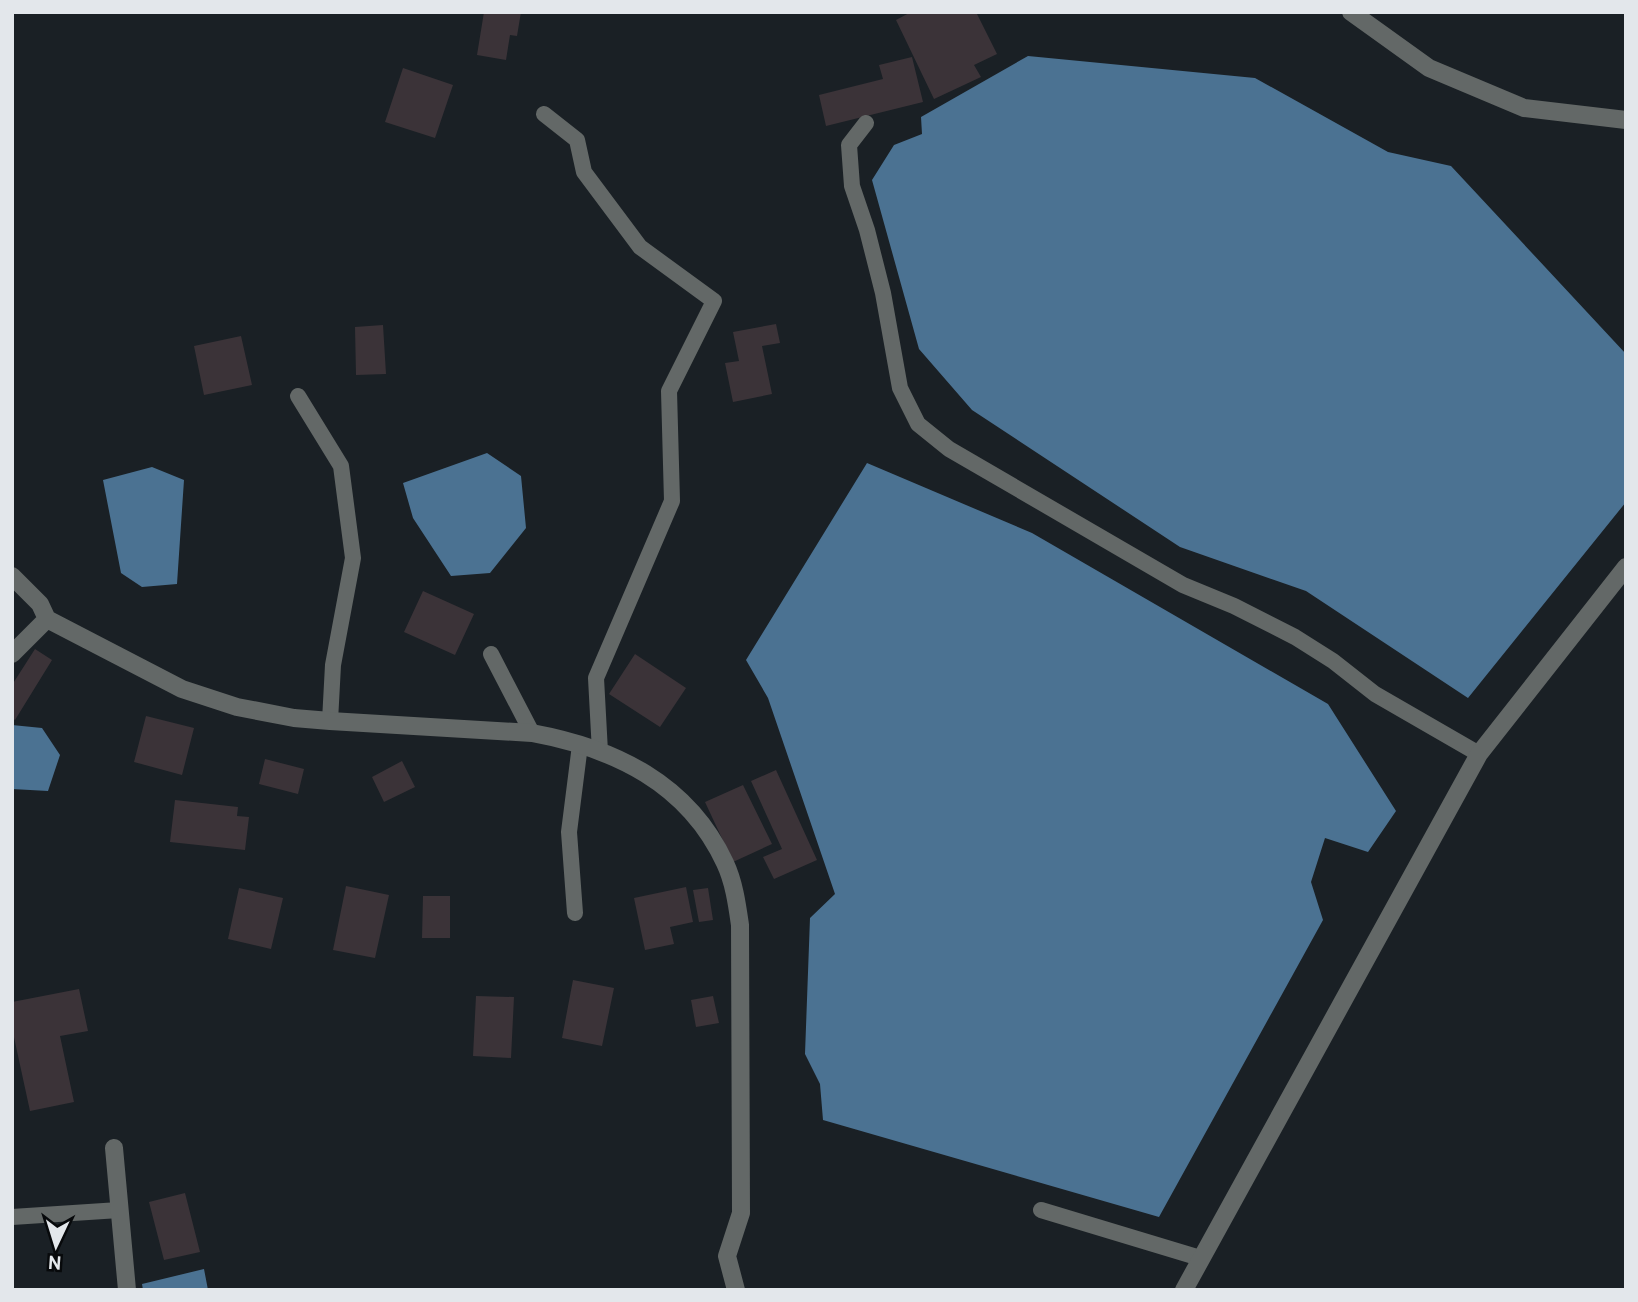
<svg xmlns="http://www.w3.org/2000/svg" width="1638" height="1302" font-family="Overpass,sans-serif">
<rect width="100%" height="100%" fill="#1a2025"/>
<path fill="#4b7292" d="M1028 56 1255 78 1388 152 1451 166 1626 354V502L1468 698 1306 591 1180 547 972 410 919 349 872 180 894 145 922 134 921 117Z
M487 453 521 476 526 528 490 573 451 576 413 518 403 483Z
M867 463 1032 533 1328 704 1396 811 1368 852 1325 838 1311 882 1323 920 1159 1217 823 1120 820 1084 805 1054 810 918 835 894 768 698 746 660Z
M152 467 184 480 177 584 142 587 121 573 103 480Z
M12 725 42 728 60 755 48 791 12 789Z
M204 1269 208 1290H143L142 1284Z"/>
<path fill="#3b3338" d="M484 12H521L517 36 510 35 506 60 477 55Z
M911 12H976L997 54 974 65 981 77 934 99 896 20Z
M912 57 923 102 826 126 819 95 883 79 879 65Z
M403 68 453 85 435 138 385 122Z
M776 324 780 343 762 346 772 394 733 402 725 363 739 361 733 332Z
M383 325 386 374 356 375 355 327Z
M241 336 252 385 204 395 194 346Z
M423 591 474 614 455 655 404 632Z
M35 649 52 660 15 720 12 718V685Z
M635 654 686 688 660 727 609 694Z
M146 716 194 728 182 775 134 762Z
M265 759 304 769 298 794 259 784Z
M402 761 415 787 384 802 372 777Z
M776 770 817 860 774 879 763 857 782 849 751 781Z
M743 785 772 844 733 862 705 802Z
M175 800 238 807 237 816 249 817 245 850 170 842Z
M346 886 389 895 375 958 333 950Z
M686 887 693 922 670 927 674 944 645 950 634 898Z
M239 888 283 898 271 949 228 939Z
M708 888 713 920 699 922 693 890Z
M423 896H450V938H422Z
M573 980 614 988 602 1046 562 1038Z
M79 989 88 1031 60 1036 74 1102 30 1111 12 1028V1002Z
M476 996 514 997 511 1058 473 1056Z
M713 996 719 1023 696 1027 691 1000Z
M185 1193 200 1252 164 1260 149 1202Z"/>
<g fill="none" stroke-linecap="round" stroke-linejoin="round">
<path stroke="#636867" stroke-width="16" d="M544 114 577 140 584 172 640 247 714 301 669 391 672 501 596 678 600 752
M866 123 849 145 852 186 867 230 883 293 900 388 918 424 949 449 1183 585 1234 606 1295 637 1333 661 1375 694 1479 754
M298 396 341 466 353 558 333 665 330 721
M491 654 532 733
M575 913 569 832 580 745
M1041 1210 1200 1258
M12 1217 119 1210"/>
<path stroke="#636867" stroke-width="18" d="M1351 12 1429 68 1524 108 1626 120
M12 576 40 604 47 619 182 689 237 707 294 718 330 721 532 733C614 748 688 783 725 863 734 882 737 904 740 925L741 1213 727 1256 736 1290
M12 654 47 619
M114 1148 127 1290
M1184 1290 1479 754 1626 567"/>
</g>
<rect width="1638" height="1302" fill="none" stroke="#e3e7eb" stroke-width="28"/>
<g transform="translate(56 1246) rotate(184)" stroke="#07090b" stroke-width="5" paint-order="stroke">
<path d="M0-5L12 26L0 18L-12 26Z" fill="#e3e7eb"/>
<text y="-10" font-size="19" font-weight="bold" text-anchor="middle" fill="#e3e7eb">N</text>
</g>
</svg>
